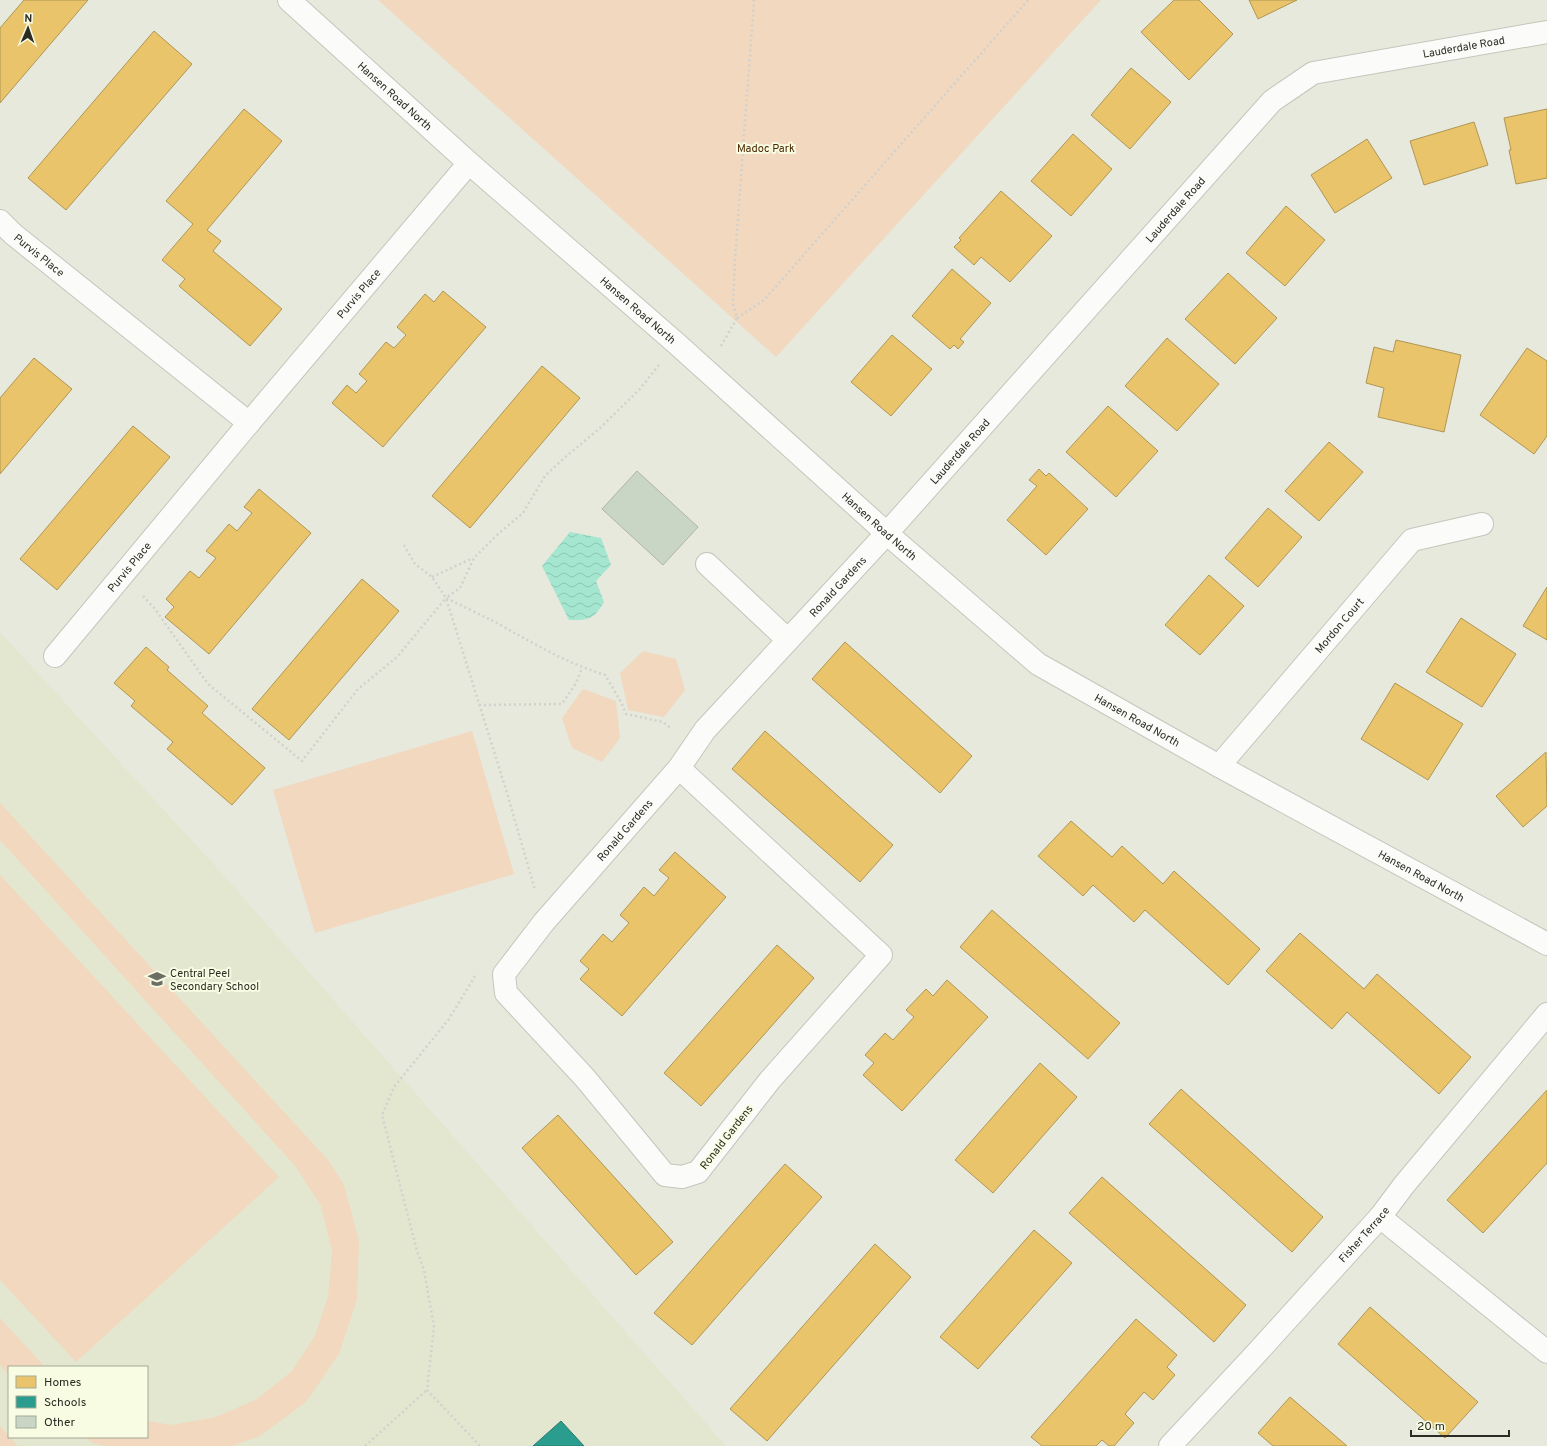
<svg xmlns="http://www.w3.org/2000/svg" width="1547" height="1446" font-family="Overpass,sans-serif">
<defs>
<pattern id="water-waves" width="16" height="10" patternUnits="userSpaceOnUse"><rect width="16" height="10" fill="#a4e6d0"/><path d="M0 5q4-4 8 0t8 0" fill="none" stroke="#8dc5b2"/></pattern>
</defs>
<rect width="100%" height="100%" fill="#e6e9dc"/>
<path fill="#e3e7d0" fill-rule="evenodd" d="M0 632 219 870 726 1446H0ZM9 1367H147V1437H9Z"/>
<path fill="#f1d8be" d="M378 0H1101L776 357Z
M643 651 676 659 685 690 664 717 628 710 620 673Z
M583 689 616 701 620 738 602 762 572 748 562 718Z
M472 731 514 874 315 933 273 790Z
M0 803 329 1161 344 1185 359 1241 357 1299 339 1354 306 1402 260 1436 232 1446H105L93 1443 84 1437H147V1421L172 1425 216 1417 257 1399 292 1371 315 1336 328 1297 332 1251 321 1206 296 1167 0 840Z
M0 875 279 1177 76 1362 0 1280Z
M0 1318 45 1367H9V1375L0 1365Z
M0 1426 18 1446H0Z"/>
<path fill="url(#water-waves)" d="M570 532 601 538 611 565 596 581 604 602C593 620 590 620 569 620L542 566Z"/>
<path fill="#e9c46a" stroke="#b09655" d="M24 0H88L0 103V28Z
M1174 0H1199L1233 34 1189 80 1141 32Z
M1249 0H1297L1258 19Z
M154 31 192 64 66 210 28 178Z
M1131 68 1171 102 1130 149 1091 115Z
M244 109 282 141 207 230 221 241 213 251 282 309 250 346 179 286 185 279 162 260 193 224 166 201Z
M1547 109V178L1516 184 1509 150H1511L1504 118Z
M1474 122 1488 165 1424 185 1410 141Z
M1073 134 1112 169 1071 216 1031 181Z
M1367 139 1392 178 1335 213 1311 175Z
M1001 191 1052 236 1010 282 981 257 974 265 954 247 961 240 959 238Z
M1286 206 1325 240 1285 286 1246 253Z
M952 269 991 303 960 339 964 342 958 349 954 345 950 349 912 316Z
M1228 273 1277 318 1235 364 1185 319Z
M443 291 486 327 383 447 332 403 347 385 356 393 367 381 359 374 386 342 394 348 406 335 397 327 425 294 434 302Z
M892 335 932 369 891 416 851 382Z
M1167 338 1219 384 1177 431 1125 386Z
M1396 340 1461 355 1444 432 1378 417 1384 388 1366 383 1374 347 1393 352Z
M1527 348 1547 361V436L1534 454 1480 415Z
M34 358 72 389 0 474V398Z
M542 366 580 398 470 528 432 496Z
M1108 406 1158 451 1116 497 1066 452Z
M133 426 170 457 57 590 20 559Z
M1329 442 1363 472 1319 521 1285 491Z
M1039 469 1046 476 1049 473 1088 509 1046 555 1007 520 1037 486 1029 480Z
M259 489 311 533 209 654 165 617 174 607 166 599 190 571 199 578 216 558 206 551 229 524 237 531 252 513 244 507Z
M1268 508 1302 537 1258 587 1225 558Z
M1209 575 1244 606 1200 655 1165 625Z
M362 579 399 611 289 740 252 709Z
M1547 587V640L1523 626Z
M1461 618 1516 654 1482 707 1426 672Z
M845 642 972 756 940 793 812 679Z
M146 647 169 667 167 670 208 706 202 713 265 768 232 805 167 749 173 742 131 706 135 701 114 683Z
M1395 683 1463 724 1428 780 1361 739Z
M765 731 893 845 860 882 732 769Z
M1546 752 1547 806 1523 827 1496 796Z
M1071 821 1112 857 1122 846 1163 884 1174 871 1260 949 1228 985 1145 910 1134 922 1093 885 1083 896 1038 856Z
M675 852 726 897 622 1016 580 979 589 969 580 961 603 934 612 942 629 923 620 915 644 887 654 896 669 878 659 870Z
M992 910 1120 1023 1088 1059 960 947Z
M1300 933 1364 989 1377 974 1471 1057 1439 1094 1347 1012 1332 1029 1266 971Z
M777 945 814 978 701 1106 664 1073Z
M947 980 988 1017 902 1111 863 1075 874 1063 865 1055 885 1033 893 1040 914 1017 906 1010 926 989 933 996Z
M1040 1063 1077 1097 993 1193 955 1160Z
M1181 1089 1323 1217 1292 1252 1149 1124Z
M1547 1090V1163L1483 1233 1447 1200Z
M558 1115 673 1242 636 1275 522 1148Z
M785 1164 822 1197 692 1345 654 1313Z
M1102 1177 1246 1305 1214 1342 1069 1213Z
M1034 1230 1072 1263 978 1369 940 1337Z
M875 1244 911 1277 767 1441 730 1409Z
M1370 1307 1478 1402 1445 1438 1338 1344Z
M1136 1319 1177 1355 1167 1367 1175 1375 1153 1400 1144 1392 1125 1414 1134 1423 1114 1446H1109L1102 1440 1096 1446H1042L1031 1437Z
M1290 1397 1347 1446H1273L1258 1433Z"/>
<path fill="#2a9d8f" stroke="#2a7b6f" d="M561 1421 584 1446H533Z"/>
<path fill="#c9d5c5" stroke="#b0b4ab" d="M637 471 698 527 663 565 602 509Z"/>
<g fill="none" stroke-linecap="round" stroke-linejoin="round">
<g stroke="#c4c6bc" stroke-width="24">
<g id="minor">
<path id="s1" d="M289 0 469 163 677 344 892 538 1038 664 1219 766 1547 944"/>
<path id="s2" d="M0 221 13 234 249 423"/>
<path d="M707 564 788 640"/>
<path id="s3" d="M55 656 249 423 469 163"/>
<path id="s4" d="M1219 766 1412 540 1482 524"/>
<path id="s5" d="M679 768 881 955 770 1080 698 1172 682 1177 665 1175 585 1078 506 993 504 974 544 922 679 768 705 730 887 533 1272 101 1313 73 1547 32"/>
<path d="M1380 1217 1547 1352"/>
<path id="s6" d="M1170 1446 1253 1357 1380 1217 1404 1185 1547 1014"/>
</g>
</g>
<path stroke="#d1d1ce" stroke-width="2.5" stroke-dasharray="2 3" stroke-linecap="butt" d="M737 318 764 300 1028 0
M721 346 737 318 733 304 735 259 754 0
M659 365 639 390 599 429 563 459 545 476 523 513 498 534 474 558 460 588 446 598C462 606 479 614 495 622 531 642 566 663 605 675L621 702 626 714 663 722 672 729
M404 545 415 564 432 577 446 598 507 793 535 890
M432 577 473 558
M143 596 155 609 208 684 302 761 358 689 397 657 446 598
M479 705 562 704 576 683 582 668
M475 976 449 1019 394 1087 382 1115 417 1251 424 1270 434 1327 427 1390 480 1446
M365 1446 427 1390"/>
<use href="#minor" stroke="#fbfcfa" stroke-width="22"/>
</g>
<defs>
<g id="school-bare" transform="scale(1.38)"><path d="M0-5L7-2L0 1L-7-2ZM-4 1L0 2.5L4 1V4Q0 6-4 4Z" fill="#6c6e64" stroke="#f7fce3" stroke-width="2.5" paint-order="stroke"/></g>
</defs>
<g fill-rule="evenodd">
<use href="#school-bare" x="157" y="979"/>
</g>
<g text-anchor="middle" stroke-width="4" stroke-linejoin="round" paint-order="stroke">
<g font-size="11" fill="#2a2c23" stroke="#f7fce3">
<text dy="4" stroke="none"><textPath href="#s5" startOffset="2220">Lauderdale Road</textPath></text>
<text dy="4" stroke="none"><textPath href="#s1" startOffset="143">Hansen Road North</textPath></text>
<text dy="4" stroke="none"><textPath href="#s5" startOffset="1872">Lauderdale Road</textPath></text>
<text dy="4" stroke="none"><textPath href="#s2" startOffset="52">Purvis Place</textPath></text>
<text dy="4" stroke="none"><textPath href="#s3" startOffset="473">Purvis Place</textPath></text>
<text dy="4" stroke="none"><textPath href="#s1" startOffset="467">Hansen Road North</textPath></text>
<text dy="4" stroke="none"><textPath href="#s5" startOffset="1548">Lauderdale Road</textPath></text>
<text dy="4" stroke="none"><textPath href="#s1" startOffset="791">Hansen Road North</textPath></text>
<text dy="4" stroke="none"><textPath href="#s3" startOffset="116">Purvis Place</textPath></text>
<text dy="4" stroke="none"><textPath href="#s5" startOffset="1366">Ronald Gardens</textPath></text>
<text dy="4" stroke="none"><textPath href="#s4" startOffset="185">Mordon Court</textPath></text>
<text dy="4" stroke="none"><textPath href="#s1" startOffset="1115">Hansen Road North</textPath></text>
<text dy="4" stroke="none"><textPath href="#s5" startOffset="1042">Ronald Gardens</textPath></text>
<text dy="4" stroke="none"><textPath href="#s1" startOffset="1439">Hansen Road North</textPath></text>
<text transform="translate(726 1137) rotate(-52)" y="4">Ronald Gardens</text>
<text dy="4" stroke="none"><textPath href="#s6" startOffset="287">Fisher Terrace</textPath></text>
</g>
<g font-size="11" fill="#4d2700" stroke="#f7fce3">
<text x="766" y="152">Madoc Park</text>
</g>
<g font-size="11" fill="#2a2c23" stroke="#f7fce3" text-anchor="start">
<text x="170" y="977">Central Peel<tspan x="170" dy="13">Secondary School</tspan></text>
</g>
</g>
<rect x="8" y="1366" width="140" height="72" fill="#f7fce3" stroke="#a5a996"/>
<rect x="16" y="1376" width="20" height="12" fill="#e9c46a" stroke="#a5a996"/>
<text x="44" y="1386" font-size="12" fill="#2a2c23">Homes</text>
<rect x="16" y="1396" width="20" height="12" fill="#2a9d8f" stroke="#a5a996"/>
<text x="44" y="1406" font-size="12" fill="#2a2c23">Schools</text>
<rect x="16" y="1416" width="20" height="12" fill="#c9d5c5" stroke="#a5a996"/>
<text x="44" y="1426" font-size="12" fill="#2a2c23">Other</text>
<g transform="translate(28 28) rotate(2)" stroke="#f7fce3" stroke-width="3" paint-order="stroke">
<path d="M0-3L7 15L0 10L-7 15Z" fill="#2a2c23"/>
<text y="-6" font-size="11" font-weight="bold" text-anchor="middle" fill="#2a2c23">N</text>
</g>
<path d="M1411 1430v6h98v-6" fill="none" stroke="#2a2c23" stroke-width="2"/>
<text x="1417" y="1430" font-size="12" fill="#2a2c23" stroke="#f7fce3" stroke-width="3" paint-order="stroke">20 m</text>
</svg>
